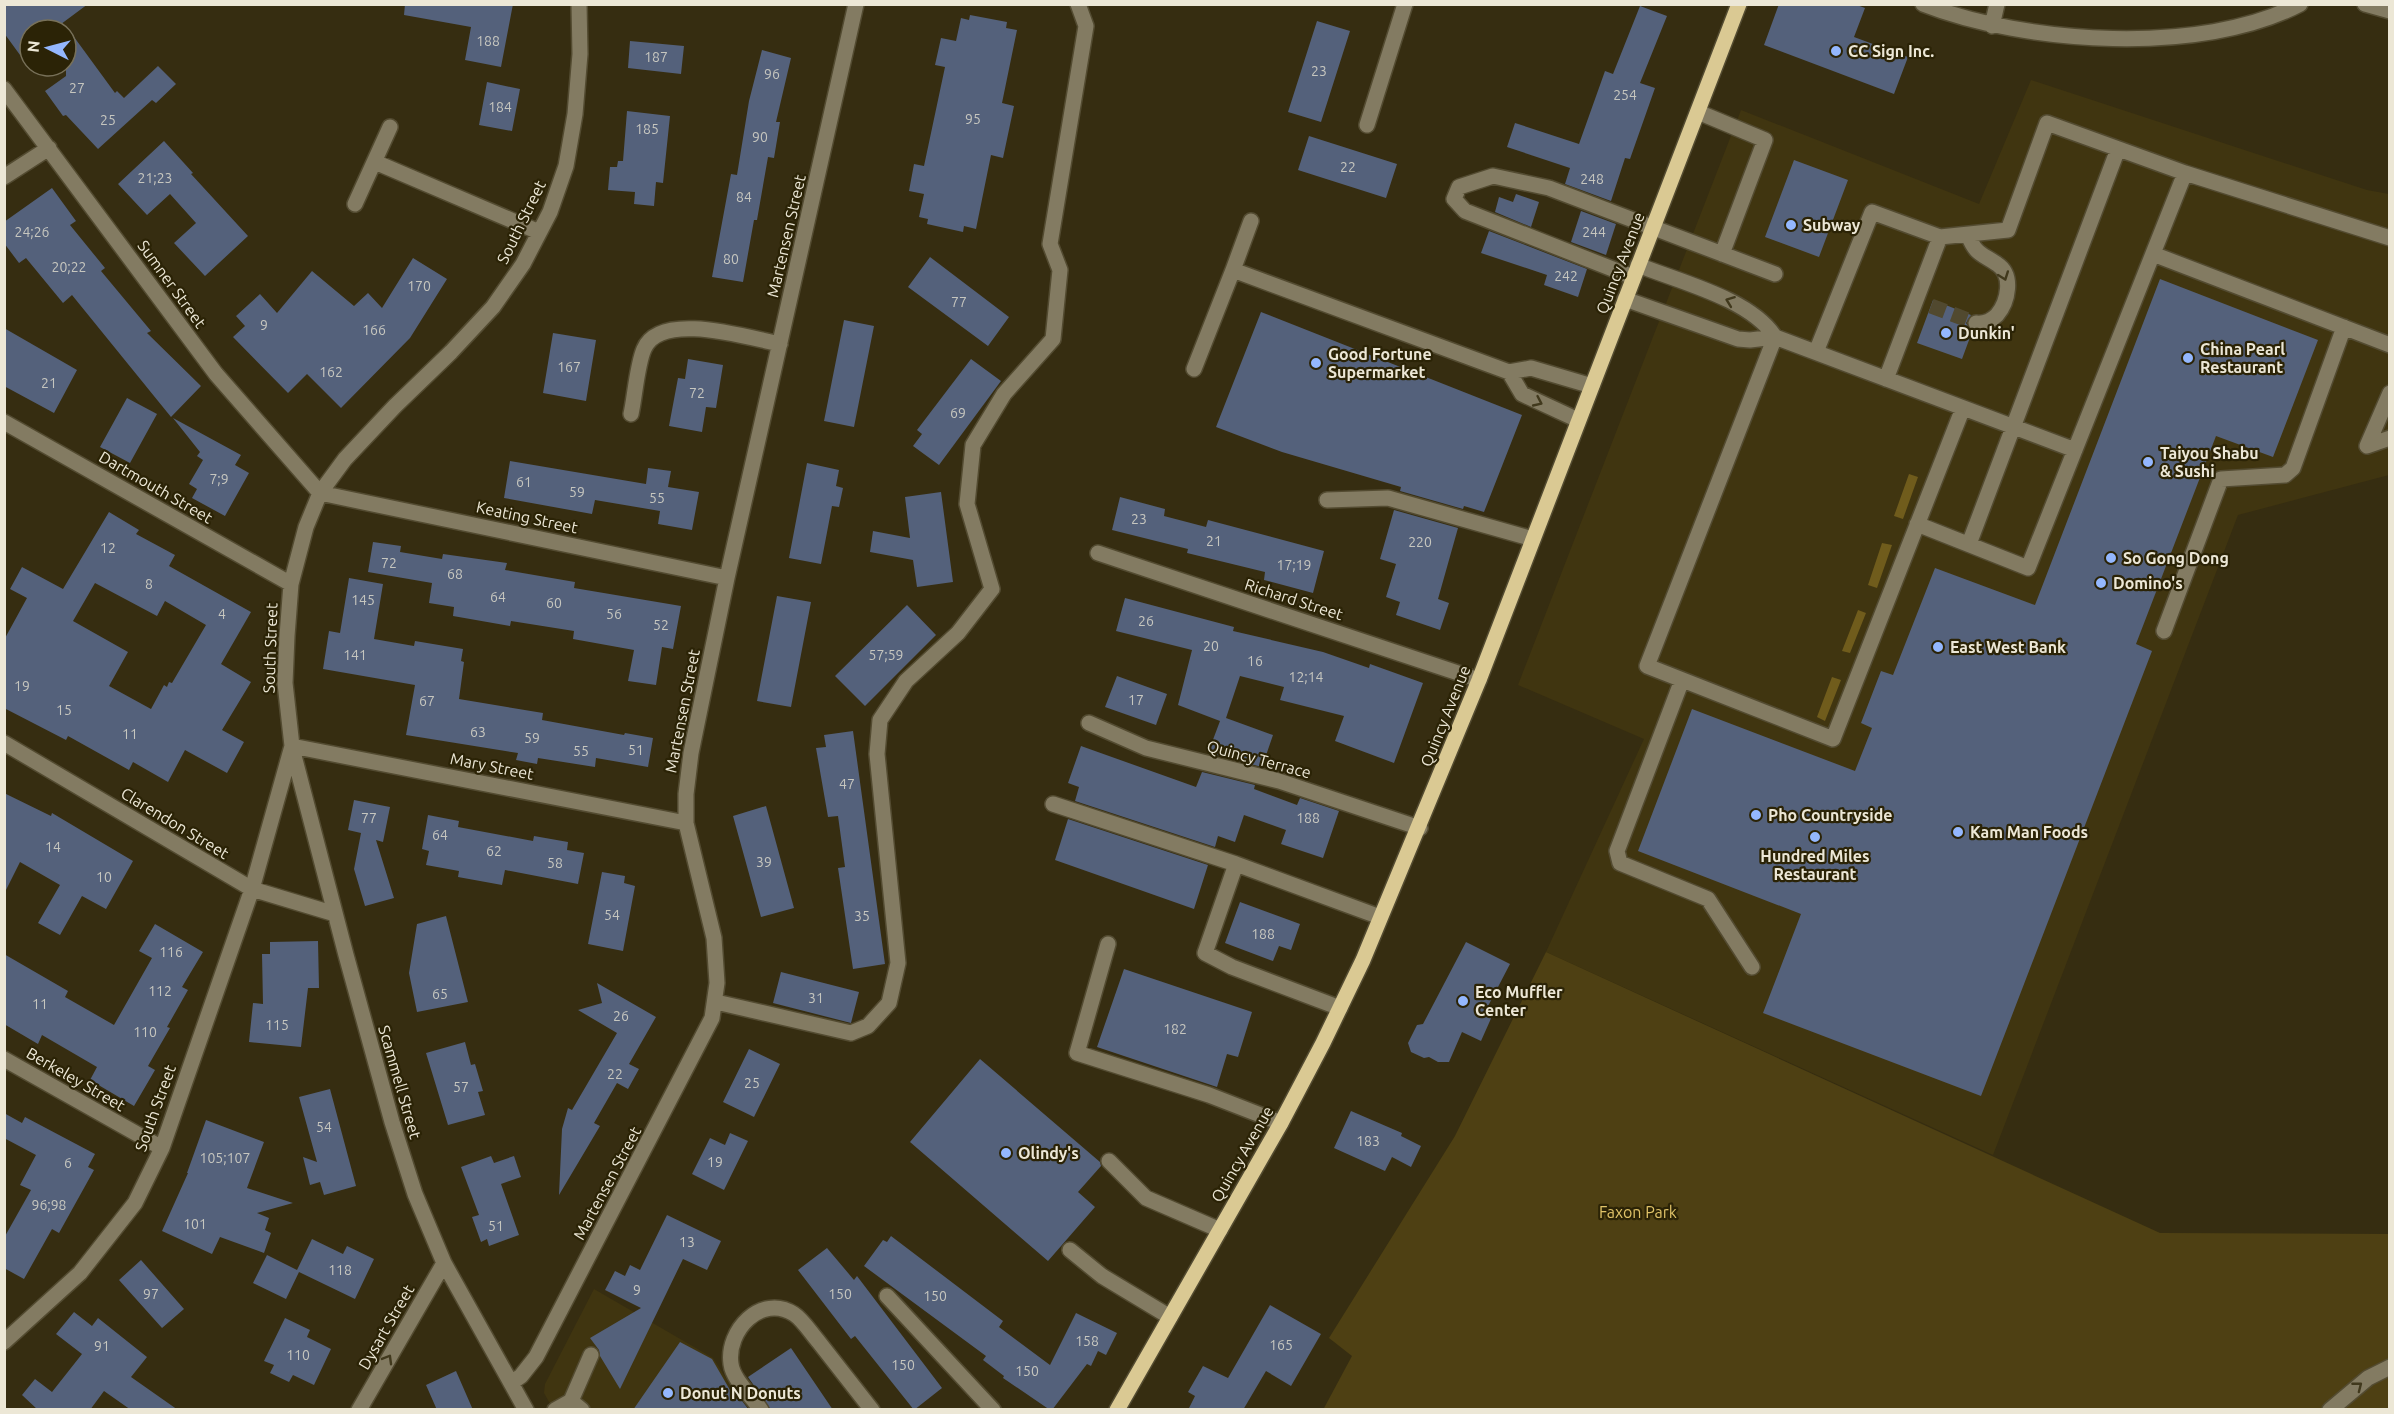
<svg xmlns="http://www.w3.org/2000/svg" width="2394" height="1414" font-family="Ubuntu,sans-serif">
<rect width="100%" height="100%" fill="#362d11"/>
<path fill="#403510" d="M2031 80 2367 190 2389 194V475L2238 515 1993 1155 1546 952 1644 739 1518 685 1741 110 1979 204Z
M594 1289 713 1358 746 1409H553L544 1393 545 1384Z"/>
<path fill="#4e4013" d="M1546 952 2160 1233 2389 1234V1409L1323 1410 1352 1356 1329 1338 1455 1136Z"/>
<path fill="#705c1c" d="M1909 474 1918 477 1903 519 1894 516Z
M1882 543 1892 545 1877 588 1868 585Z
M1858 610 1866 613 1850 653 1842 651Z
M1832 677 1841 680 1825 721 1817 717Z"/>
<path fill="#54617b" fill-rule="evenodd" d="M4 4H88L53 30H30V47L20 55 4 33Z
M405 4H513L501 67 465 60 471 27 404 15Z
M1779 4H1854L1865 8 1854 37 1908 57 1894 94 1764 45Z
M1640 6 1667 16 1640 83 1655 88 1630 159 1625 158 1611 201 1565 184 1570 168 1507 147 1515 123 1579 144 1605 71 1613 74Z
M970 15 1007 22 1006 28 1017 30 1002 103 1014 106 1003 158 991 155 976 229 964 226 963 232 927 224 928 219 919 217 924 194 909 191 914 164 924 166 945 67 935 65 941 38 956 41 961 18 969 20Z
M1317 21 1350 31 1321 122 1288 112Z
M66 26 115 93 117 91 124 98 158 66 176 84 156 103 152 100 98 149 66 115 63 116 45 91 66 76Z
M630 41 684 46 681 74 628 68Z
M762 50 791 58 776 122H780L774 158 768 157 757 220H754L743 282 712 277 731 174 737 175 749 101Z
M487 82 520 89 512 131 479 125Z
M627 111 670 116 663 183 656 182 654 206 634 204 635 192 608 190 610 167H617L618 161H623Z
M1309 136 1397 164 1386 198 1298 170Z
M164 141 193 173 191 174 248 236 205 276 174 243 196 223 170 194 147 215 118 184Z
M1794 160 1848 180 1819 257 1765 237Z
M52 188 76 221 70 225 105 268 101 271 151 331 147 333 201 386 171 417 72 295 63 303 26 258 19 263 4 243V222Z
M1516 194 1539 202 1531 227 1495 212 1499 197 1513 202Z
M1581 211 1616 224 1606 255 1571 242Z
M1489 231 1587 269 1578 297 1544 285 1547 275 1481 253Z
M930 257 1009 317 988 346 908 287Z
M413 258 447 279 410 338 341 408 307 374 288 393 233 337 245 326 236 316 260 294 277 313 312 271 354 306 368 293 382 308Z
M2160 279 2318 340 2273 457 2216 436 2136 644 2152 651 1981 1096 1763 1013 1801 914 1638 851 1692 709 1855 771 1872 728 1861 723 1881 671 1893 675 1935 568 2035 605Z
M1933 300 1971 315 1966 323 1972 332 1962 359 1917 343Z
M1261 312 1522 415 1484 512 1464 506 1463 509 1400 491 1401 487 1282 452 1216 427Z
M844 320 874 326 854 427 824 421Z
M4 328 77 370 54 413 4 386Z
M553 333 596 340 586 401 543 393Z
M688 359 723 365 716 408 706 407 702 432 669 426 678 378 685 379Z
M971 359 1001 381 939 465 913 446 922 434 917 430Z
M127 398 157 414 130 463 100 447Z
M173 418 241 455 235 465 249 473 225 516 192 498 197 489 189 484 203 460 197 456 200 452Z
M510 461 646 484 648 468 671 471 668 487 699 492 692 530 658 524 660 511 595 500 592 514 504 498Z
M807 463 839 470 836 486 843 488 839 507 832 506 821 564 789 558Z
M941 492 953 582 917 587 913 560 870 552 873 531 910 538 905 497Z
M1120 497 1165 509 1164 516 1206 527 1208 520 1324 551 1313 593 1264 580 1265 572 1187 553 1188 549 1112 530Z
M1394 510 1458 528 1438 599 1449 603 1440 630 1396 615 1400 602 1386 597 1396 564 1380 559Z
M109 512 139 530 136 534 175 555 169 566 251 612 221 664 251 682 222 730 244 742 227 773 185 750 168 782 133 762 129 770 68 736 66 740 4 708V640L27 598 10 589 22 567 63 589ZM95 583 157 616 165 601 206 625 172 683 169 682 167 687 164 685 151 709 109 686 128 652 73 621Z
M373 542 401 546 400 552 442 559 443 554 507 563 505 570 575 582 574 588 681 606 673 649 662 647 656 685 628 681 634 650 573 639 574 631 511 621 510 626 453 616 454 607 429 603 432 583 368 572Z
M349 578 383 584 374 639 414 646 415 641 463 649 461 661 464 662 459 699 543 713 542 720 624 735 625 733 653 738 648 767 596 758 595 767 538 758 537 764 516 760 518 753 406 735 415 685 323 669 329 631 340 633Z
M777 596 811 602 791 707 757 701Z
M1125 598 1234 627 1233 631 1323 652 1369 668 1370 664 1423 683 1394 763 1335 741 1344 716 1280 700 1284 687 1240 676 1226 718 1273 735 1262 767 1208 753 1220 721 1178 705 1192 650 1116 631Z
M907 605 936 635 865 706 835 676Z
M1117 676 1167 694 1156 725 1105 707Z
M853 731 885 964 853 969 838 868 845 867 838 816 828 817 816 748 826 747 824 735Z
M1081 746 1196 787 1202 772 1255 785 1254 789 1297 805 1300 798 1339 811 1323 858 1281 844 1286 830 1244 815 1235 842 1218 836 1215 847 1075 801 1079 787 1068 783Z
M4 793 51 816 52 813 133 861 106 909 82 896 60 935 38 923 60 885 20 862 4 894Z
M354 800 390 807 383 842 376 840 394 898 365 906 354 869 361 833 348 830Z
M766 806 794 908 761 917 733 816Z
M428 815 459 821 458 827 533 841 534 836 568 842 567 850 584 853 578 884 505 870 502 885 458 877 459 871 426 865 429 851 422 849Z
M1068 819 1208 865 1194 909 1055 860Z
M602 872 625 876 624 883 635 886 623 951 588 944Z
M1240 902 1300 924 1291 950 1279 946 1273 961 1225 943Z
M446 916 468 1002 417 1012 409 973 417 924Z
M155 924 203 952 182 987 188 990 167 1027 170 1028 148 1066 155 1070 134 1106 90 1080 97 1067 42 1035 38 1044 4 1024V954L68 991 65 997 114 1025 152 958 139 951Z
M318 941 319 988H308L301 1047 249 1042 253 1003 263 1004 262 954H270V942Z
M1466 942 1510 964 1486 1010 1493 1014 1481 1041 1462 1032 1449 1062H1438L1429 1057 1424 1058 1411 1052 1408 1043 1417 1025 1423 1024Z
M1124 969 1252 1012 1238 1057 1227 1054 1217 1087 1097 1047Z
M781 972 859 992 851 1023 773 1003Z
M597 983 656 1017 629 1064 639 1069 628 1089 617 1083 594 1123 600 1126 559 1195 562 1129 568 1108 572 1110 617 1033 578 1010 602 1003Z
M465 1042 471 1065 475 1064 483 1091 478 1092 485 1115 448 1125 426 1053Z
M749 1049 780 1064 754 1117 723 1102Z
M980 1059 1100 1162 1101 1166 1078 1192 1095 1207 1048 1261 910 1142Z
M330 1089 356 1186 324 1195 320 1182 310 1185 303 1157 317 1162 299 1097Z
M1351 1111 1402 1133 1401 1136 1421 1146 1411 1167 1392 1157 1385 1171 1334 1148Z
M4 1113 22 1123 25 1117 95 1154 88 1167 94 1170 59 1233 52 1229 24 1279 4 1268V1238L31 1190 20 1185 36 1155 4 1138Z
M206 1120 264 1142 247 1188 293 1203 257 1213 269 1218 265 1230 271 1233 264 1253 220 1237 212 1254 162 1231 188 1173H187Z
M730 1133 748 1141 724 1190 692 1174 710 1138 725 1145Z
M491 1156 494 1163 514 1156 521 1177 501 1184 519 1235 489 1246 487 1239 481 1242 472 1217 479 1215 461 1167Z
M667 1215 721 1241 707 1270 683 1259 620 1389 600 1356 599 1350 590 1338 641 1308 605 1290 615 1271 625 1276 630 1265 640 1270Z
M891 1236 1003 1321 999 1327 1050 1365 1076 1313 1117 1333 1106 1355 1098 1351 1091 1366 1087 1364 1052 1410H1050L1003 1378 1004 1376 983 1360 986 1356 864 1266 883 1240 887 1242Z
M312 1239 343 1254 347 1246 374 1259 355 1299 299 1272 286 1299 253 1283 267 1255 297 1270Z
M827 1248 854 1280 857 1276 942 1388 914 1410 855 1336 851 1339 798 1270Z
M141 1260 184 1309 162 1328 119 1280Z
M1270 1305 1321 1334 1291 1386 1266 1371 1243 1410H1188L1195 1396 1188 1392 1203 1366 1228 1378Z
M74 1312 92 1326 98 1318 147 1357 131 1377 178 1410H131L104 1391 90 1410H38L22 1395 35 1379 52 1392 82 1354 56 1334Z
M285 1318 310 1330 307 1337 331 1349 314 1385 293 1375 289 1382 270 1373 274 1365 264 1361Z
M680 1342 712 1359 730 1390 732 1388 749 1410H633Z
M791 1348 833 1410H771L748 1377Z
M456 1371 473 1410H437L426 1385Z"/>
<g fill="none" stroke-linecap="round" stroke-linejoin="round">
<path stroke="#51492f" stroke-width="15" stroke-dasharray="15 8" stroke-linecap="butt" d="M1931 306 1976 323"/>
<g stroke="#534b31" stroke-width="18">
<path id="minor" d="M1923 4C2025 44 2202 56 2300 4
M2365 4 2390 11
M1992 26 1997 4
M4 89 216 374 320 493 727 578
M1698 112 1765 140 1722 254
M1367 125 1405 4
M375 162 539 232
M4 177 49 148
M355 204 390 127
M1968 235C1976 255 1981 253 1997 264 2014 275 2008 302 1997 315 1991 321 1985 324 1976 323
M2153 254 2390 345
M1638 265C1680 282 1751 299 1775 337
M1233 270 1251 221
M1633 277 1465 211 1454 199 1459 187 1493 176 1549 188 1775 274
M1625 299 1738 339 1750 340 1775 337 2075 450
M1775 337 1647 666 1833 739 1963 408
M1816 352 1872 212 1940 237 2008 230 2047 123 2185 173 2390 238
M1194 369 1233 270 1509 372 1531 368 1592 386
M1509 372 1522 394 1578 420
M1886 379 1940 237
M2390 393 2367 446 2390 438
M631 414C635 396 637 365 644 349 660 310 749 338 780 344
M4 422 291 584
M1327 500 1388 498 1533 539
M1917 524 2028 568 2185 173
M1969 544 2118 149
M1098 553 1479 680
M2164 631 2221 479 2285 475 2293 468 2344 327
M1682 680 1617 851 1620 863 1708 899 1752 967
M1089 723 1146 748 1279 781 1420 828
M4 743 252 889 335 914
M292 746 686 823
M292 748 346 955 392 1122 415 1194 444 1263 526 1410
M1053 804 1236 864 1380 917
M1236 864 1205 953 1232 967 1340 1008
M1108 944 1077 1053 1209 1095 1281 1123
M716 1002 851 1033 868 1026 889 1003 898 963 877 754 880 720 906 681 958 633 992 589 967 504 973 445 1004 394 1053 339 1060 270 1050 244 1086 26 1078 4
M4 1059 162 1148
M1109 1161 1146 1198 1220 1230
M1070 1250 1102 1276 1170 1317
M887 1296 993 1410
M4 1342 80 1273 135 1203 162 1148 252 889 292 746 285 683 287 636 291 584 306 527 320 493 345 459 395 406 451 352 493 307 523 264 550 212 566 166 575 114 580 54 579 4
M511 1383 521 1376 536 1357 712 1018 717 983 714 938 686 823V794L691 753 727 578 856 4
M359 1410 444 1263
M555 1410 571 1401
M582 1410 571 1401 591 1355
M761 1410C752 1396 733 1380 731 1364 726 1331 761 1293 794 1314 803 1320 811 1333 818 1341 836 1364 854 1387 872 1410
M2330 1410 2368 1378 2390 1367"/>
</g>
<g stroke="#534b31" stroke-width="18">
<path id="major" d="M1117 1410 1281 1123 1323 1043 1363 960 1479 680 1739 4"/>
</g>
<use href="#minor" stroke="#837b62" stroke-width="15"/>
<use href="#major" stroke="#dac993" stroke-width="15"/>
</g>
<defs><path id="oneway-chevron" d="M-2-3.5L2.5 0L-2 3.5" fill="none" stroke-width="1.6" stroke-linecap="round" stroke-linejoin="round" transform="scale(1.5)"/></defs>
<g stroke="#41391d">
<use href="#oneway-chevron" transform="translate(2004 276) rotate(70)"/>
<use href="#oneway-chevron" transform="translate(1730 301) rotate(-159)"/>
<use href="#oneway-chevron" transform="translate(1538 402) rotate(25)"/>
<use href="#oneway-chevron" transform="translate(388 1359) rotate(-60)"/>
<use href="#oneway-chevron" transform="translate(2358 1386) rotate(-38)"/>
</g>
<g fill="#94b7fd" stroke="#2b2306" stroke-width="2">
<circle cx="1836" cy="51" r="6"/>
<circle cx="1791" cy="225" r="6"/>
<circle cx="1946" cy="333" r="6"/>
<circle cx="2188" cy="358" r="6"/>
<circle cx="1316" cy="363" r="6"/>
<circle cx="2148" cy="462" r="6"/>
<circle cx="2111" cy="558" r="6"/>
<circle cx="2101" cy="583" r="6"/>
<circle cx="1938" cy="647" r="6"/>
<circle cx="1756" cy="815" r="6"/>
<circle cx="1958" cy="832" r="6"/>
<circle cx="1815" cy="837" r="6"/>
<circle cx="1463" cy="1001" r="6"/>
<circle cx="1006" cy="1153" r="6"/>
<circle cx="668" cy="1393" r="6"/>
</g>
<g text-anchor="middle" stroke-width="4.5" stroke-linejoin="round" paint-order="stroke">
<g font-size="14" fill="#c6c6bf">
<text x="488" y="46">188</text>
<text x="656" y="62">187</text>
<text x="1319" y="76">23</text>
<text x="772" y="79">96</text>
<text x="77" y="93">27</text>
<text x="1625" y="100">254</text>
<text x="500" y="112">184</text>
<text x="973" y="124">95</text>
<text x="108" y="125">25</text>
<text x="647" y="134">185</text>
<text x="760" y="142">90</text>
<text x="1348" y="172">22</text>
<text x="155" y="183">21;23</text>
<text x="1592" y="184">248</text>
<text x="744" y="202">84</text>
<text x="32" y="237">24;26</text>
<text x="1594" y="237">244</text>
<text x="731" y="264">80</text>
<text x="69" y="272">20;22</text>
<text x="1566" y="281">242</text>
<text x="419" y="291">170</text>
<text x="959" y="307">77</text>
<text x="264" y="330">9</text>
<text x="374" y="335">166</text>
<text x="569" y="372">167</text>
<text x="331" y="377">162</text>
<text x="49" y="388">21</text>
<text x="697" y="398">72</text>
<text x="958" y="418">69</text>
<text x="219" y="484">7;9</text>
<text x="524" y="487">61</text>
<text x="577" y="497">59</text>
<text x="657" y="503">55</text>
<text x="1139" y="524">23</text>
<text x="1214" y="546">21</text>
<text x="1420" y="547">220</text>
<text x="108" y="553">12</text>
<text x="389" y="568">72</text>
<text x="1294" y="570">17;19</text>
<text x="455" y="579">68</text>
<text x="149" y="589">8</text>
<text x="498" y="602">64</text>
<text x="363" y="605">145</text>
<text x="554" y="608">60</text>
<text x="222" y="619">4</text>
<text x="614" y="619">56</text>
<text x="1146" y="626">26</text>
<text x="661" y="630">52</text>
<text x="1211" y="651">20</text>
<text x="355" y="660">141</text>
<text x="886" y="660">57;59</text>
<text x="1255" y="666">16</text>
<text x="1306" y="682">12;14</text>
<text x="22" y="691">19</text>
<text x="1136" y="705">17</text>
<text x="427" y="706">67</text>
<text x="64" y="715">15</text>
<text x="478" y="737">63</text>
<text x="130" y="739">11</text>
<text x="532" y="743">59</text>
<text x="636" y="755">51</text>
<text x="581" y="756">55</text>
<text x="847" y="789">47</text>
<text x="369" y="823">77</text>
<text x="1308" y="823">188</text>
<text x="440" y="840">64</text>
<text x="53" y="852">14</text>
<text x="494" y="856">62</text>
<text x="764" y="867">39</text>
<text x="555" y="868">58</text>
<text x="104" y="882">10</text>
<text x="612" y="920">54</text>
<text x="862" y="921">35</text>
<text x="1263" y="939">188</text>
<text x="171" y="957">116</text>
<text x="160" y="996">112</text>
<text x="440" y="999">65</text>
<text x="816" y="1003">31</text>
<text x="40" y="1009">11</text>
<text x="621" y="1021">26</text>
<text x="277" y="1030">115</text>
<text x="1175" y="1034">182</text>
<text x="145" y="1037">110</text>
<text x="615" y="1079">22</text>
<text x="752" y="1088">25</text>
<text x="461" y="1092">57</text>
<text x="324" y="1132">54</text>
<text x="1368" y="1146">183</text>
<text x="225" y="1163">105;107</text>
<text x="715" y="1167">19</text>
<text x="68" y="1168">6</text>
<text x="49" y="1210">96;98</text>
<text x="195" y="1229">101</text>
<text x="496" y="1231">51</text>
<text x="687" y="1247">13</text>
<text x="340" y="1275">118</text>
<text x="637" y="1295">9</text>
<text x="151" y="1299">97</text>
<text x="840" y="1299">150</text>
<text x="935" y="1301">150</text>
<text x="1087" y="1346">158</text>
<text x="1281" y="1350">165</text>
<text x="102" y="1351">91</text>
<text x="298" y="1360">110</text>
<text x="903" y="1370">150</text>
<text x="1027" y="1376">150</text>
</g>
<g font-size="16" font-weight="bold" fill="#ece7d6" stroke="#2b2306" text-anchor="start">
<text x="1848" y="57">CC Sign Inc.</text>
<text x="1803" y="231">Subway</text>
<text x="1958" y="339">Dunkin'</text>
<text x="2200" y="355">China Pearl<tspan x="2200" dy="18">Restaurant</tspan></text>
<text x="1328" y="360">Good Fortune<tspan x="1328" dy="18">Supermarket</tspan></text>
<text x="2160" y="459">Taiyou Shabu<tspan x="2160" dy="18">&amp; Sushi</tspan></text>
<text x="2123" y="564">So Gong Dong</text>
<text x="2113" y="589">Domino's</text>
<text x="1950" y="653">East West Bank</text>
<text x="1768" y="821">Pho Countryside</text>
<text x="1970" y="838">Kam Man Foods</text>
<text x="1815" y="862" text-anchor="middle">Hundred Miles<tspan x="1815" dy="18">Restaurant</tspan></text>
<text x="1475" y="998">Eco Muffler<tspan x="1475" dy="18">Center</tspan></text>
<text x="1018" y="1159">Olindy's</text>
<text x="680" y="1399">Donut N Donuts</text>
</g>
<g font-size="16" fill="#ece7d6" stroke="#2b2306">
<text transform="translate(521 222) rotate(-64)" y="6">South Street</text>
<text transform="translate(786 236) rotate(-77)" y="6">Martensen Street</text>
<text transform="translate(1620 263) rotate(-69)" y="6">Quincy Avenue</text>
<text transform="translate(172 284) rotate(54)" y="6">Sumner Street</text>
<text transform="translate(156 487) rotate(30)" y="6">Dartmouth Street</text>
<text transform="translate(527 517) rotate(12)" y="6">Keating Street</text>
<text transform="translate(1294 599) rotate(18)" y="6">Richard Street</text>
<text transform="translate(270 648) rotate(-88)" y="6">South Street</text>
<text transform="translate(682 711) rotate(-79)" y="6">Martensen Street</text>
<text transform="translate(1445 716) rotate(-68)" y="6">Quincy Avenue</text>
<text transform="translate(1259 759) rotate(15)" y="6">Quincy Terrace</text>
<text transform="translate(492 766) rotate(11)" y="6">Mary Street</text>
<text transform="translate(175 823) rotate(31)" y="6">Clarendon Street</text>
<text transform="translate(76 1079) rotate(30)" y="6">Berkeley Street</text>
<text transform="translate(400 1082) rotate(74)" y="6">Scammell Street</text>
<text transform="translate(155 1108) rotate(-70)" y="6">South Street</text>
<text transform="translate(1242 1154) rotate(-60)" y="6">Quincy Avenue</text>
<text transform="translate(607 1183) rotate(-62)" y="6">Martensen Street</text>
<text transform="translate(386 1327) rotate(-60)" y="6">Dysart Street</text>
</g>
<g font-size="16" fill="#e0c368" stroke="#2b2306">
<text x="1638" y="1218">Faxon Park</text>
</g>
</g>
<rect width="2394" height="1414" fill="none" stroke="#ece7d6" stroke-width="12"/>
<g transform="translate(48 48) rotate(276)"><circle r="28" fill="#2b2306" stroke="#787159" stroke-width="1.5"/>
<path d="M0-4.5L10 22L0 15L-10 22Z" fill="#94b7fd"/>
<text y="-9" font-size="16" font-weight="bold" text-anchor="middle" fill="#ece7d6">N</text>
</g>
</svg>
